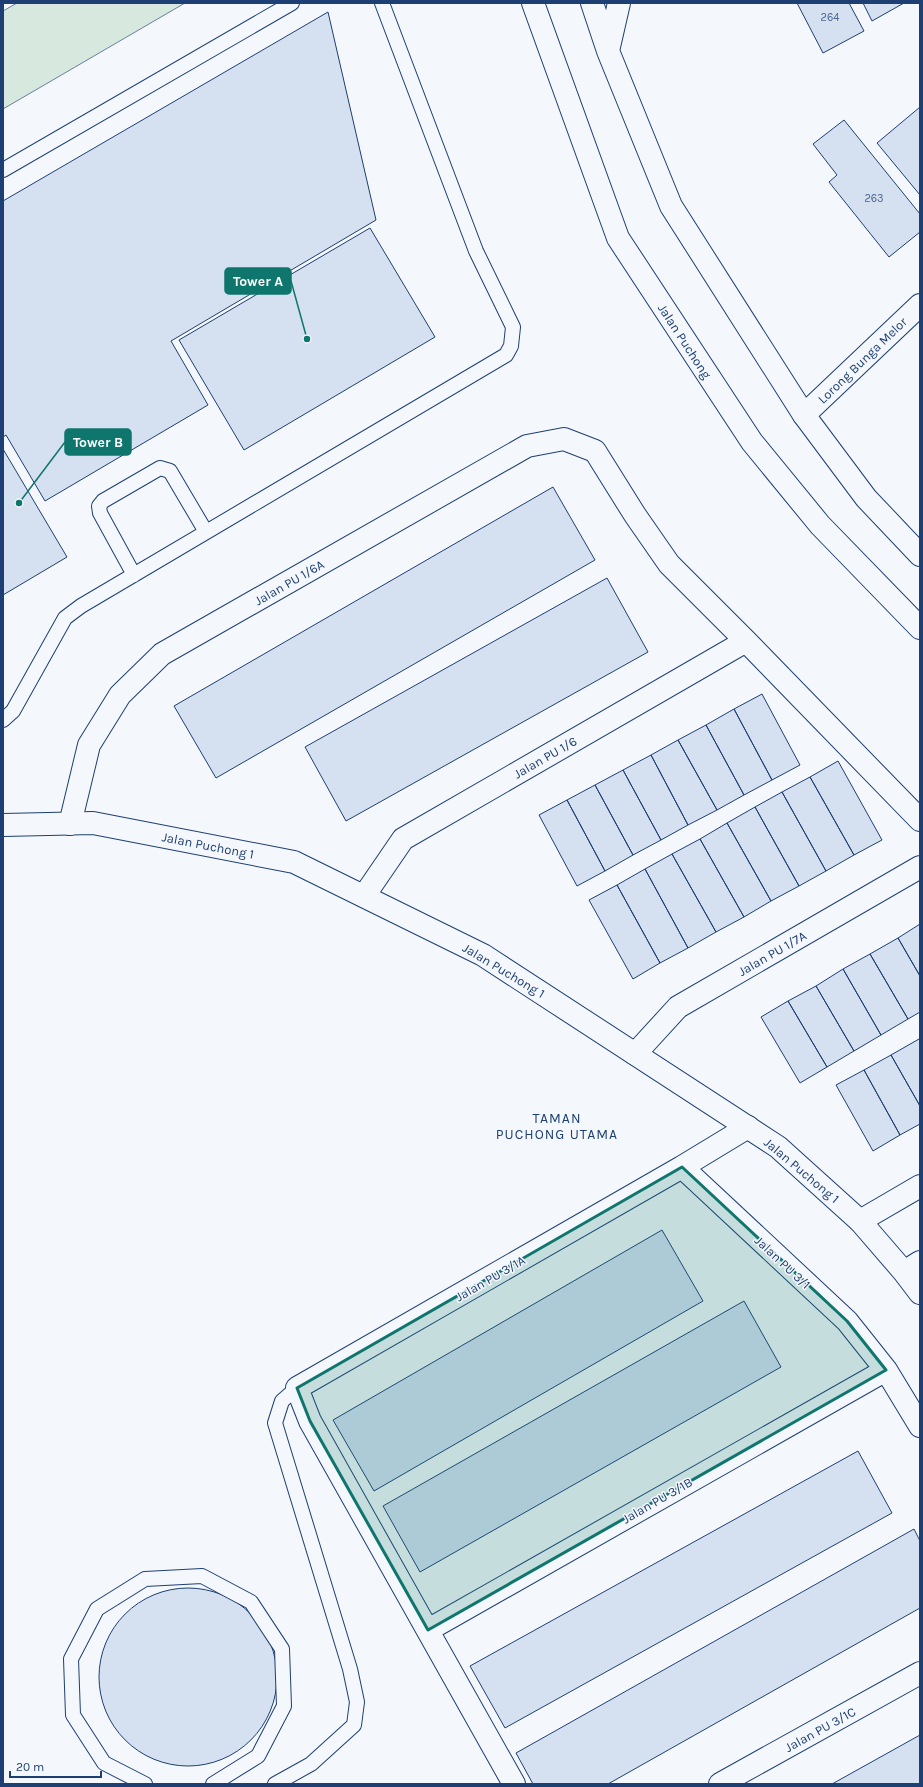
<svg xmlns="http://www.w3.org/2000/svg" width="923" height="1787" font-family="Karla,sans-serif">
<rect width="100%" height="100%" fill="#f4f7fb"/>
<path fill="#d7e8df" stroke="#687fa3" d="M17 3H185L3 109V11Z"/>
<path fill="#d5e0f0" stroke="#1d3f73" d="M797 3H849L864 31 823 53Z
M863 3H904L872 21Z
M328 12 376 220 171 341 208 405 45 501 6 435 3 437V201Z
M920 107V195L877 143Z
M844 120 920 214V232L889 257 829 182 837 175 813 144Z
M370 228 435 337 244 450 179 340Z
M3 449 67 557 3 595Z
M553 487 595 560 216 778 174 706Z
M607 578 648 652 346 821 305 747Z
M762 694 800 765 772 780 734 709Z
M734 709 772 780 744 795 706 725Z
M706 725 744 795 717 810 678 740Z
M678 740 717 810 688 825 651 755Z
M651 755 688 825 661 840 623 770Z
M838 761 882 840 854 855 810 777Z
M623 770 661 840 633 855 595 785Z
M810 777 854 855 826 871 782 792Z
M595 785 633 855 605 871 567 800Z
M782 792 826 871 799 886 755 807Z
M567 800 605 871 577 886 539 815Z
M755 807 799 886 771 901 727 823Z
M727 823 771 901 744 917 700 839Z
M700 839 744 917 716 932 672 854Z
M672 854 716 932 688 948 645 869Z
M645 869 688 948 660 963 617 885Z
M617 885 660 963 633 979 589 900Z
M920 924V976L898 938Z
M898 938 920 976V1012L908 1019 870 954Z
M870 954 908 1019 881 1035 843 969Z
M843 969 881 1035 854 1051 816 986Z
M816 986 854 1051 827 1067 788 1001Z
M788 1001 827 1067 800 1083 761 1017Z
M919 1039 920 1041V1106L891 1055Z
M891 1055 920 1106V1124L900 1135 864 1070Z
M864 1070 900 1135 873 1151 836 1085Z
M662 1230 703 1301 374 1491 333 1420Z
M744 1301 781 1367 420 1572 383 1506Z
M858 1451 892 1513 505 1728 470 1666Z
M914 1529 920 1541V1608L608 1784H533L516 1753Z
M99 1677a89 89 0 1 1 178 0a89 89 0 1 1-178 0Z
M920 1735V1784H832Z"/>
<g fill="none" stroke-linecap="round" stroke-linejoin="round">
<g stroke="#1d3f73" stroke-width="16">
<path id="service" d="M3 170 292 3
M134 575 100 513 99 506 103 501 160 468 170 471 206 532
M3 720 13 711 65 618 81 606 506 355 511 346 513 327 476 251 382 3
M145 1784 104 1763 73 1715 71 1659 97 1609 145 1579 202 1576 251 1602 282 1649 284 1706 258 1756 213 1784
M275 1784 311 1764 354 1725 357 1702 350 1669 275 1423 282 1401 297 1388"/>
</g>
<g stroke="#1d3f73" stroke-width="24">
<path id="minor" d="M804 415 920 305
M70 824 89 745 120 695 162 654 527 446 564 439 595 451 635 515 669 564 746 641 920 820
M364 896 403 839 746 641
M635 1054 678 1007 920 867
M748 1127 682 1167 847 1321 886 1370 920 1426
M860 1221 920 1186
M428 1630 886 1370
M514 1784 310 1421 297 1388 682 1167
M720 1784 920 1673"/>
</g>
<g stroke="#1d3f73" stroke-width="24">
<path id="tertiary" d="M3 825 93 823 294 862 483 955 778 1147 860 1221 904 1272 920 1293
M904 1272 920 1262"/>
</g>
<g stroke="#1d3f73" stroke-width="24">
<path id="primary" d="M533 3 618 238 752 442 820 525 920 628
M592 3 608 51 671 206 804 415 866 498 920 555
M608 51 619 3"/>
</g>
<use href="#service" stroke="#f4f7fb" stroke-width="14"/>
<use href="#minor" stroke="#f4f7fb" stroke-width="22"/>
<use href="#tertiary" stroke="#f4f7fb" stroke-width="22"/>
<use href="#primary" stroke="#f4f7fb" stroke-width="22"/>
</g>
<path fill="#0f766e" fill-opacity="0.2" stroke="#0f766e" stroke-width="3" stroke-linejoin="round" d="M682 1167 847 1321 886 1370 428 1630 310 1421 297 1388Z"/>
<g text-anchor="middle" stroke-width="3" stroke-linejoin="round" paint-order="stroke">
<g font-size="11" fill="#4b6792">
<text x="830" y="21">264</text>
<text x="874" y="202">263</text>
</g>
<g font-size="13" fill="#1d3f73" stroke="#f4f7fb">
<text transform="translate(685 341) rotate(57)" y="5">Jalan Puchong</text>
<text transform="translate(862 360) rotate(-44)" y="5">Lorong Bunga Melor</text>
<text transform="translate(289 582) rotate(-30)" y="5">Jalan PU 1/6A</text>
<text transform="translate(545 757) rotate(-30)" y="5">Jalan PU 1/6</text>
<text transform="translate(208 845) rotate(11)" y="5">Jalan Puchong 1</text>
<text transform="translate(772 953) rotate(-30)" y="5">Jalan PU 1/7A</text>
<text transform="translate(504 970) rotate(31)" y="5">Jalan Puchong 1</text>
<text transform="translate(802 1170) rotate(40)" y="5">Jalan Puchong 1</text>
<text transform="translate(783 1262) rotate(43)" y="5">Jalan PU 3/1</text>
<text transform="translate(490 1278) rotate(-30)" y="5">Jalan PU 3/1A</text>
<text transform="translate(657 1500) rotate(-30)" y="5">Jalan PU 3/1B</text>
<text transform="translate(820 1729) rotate(-29)" y="5">Jalan PU 3/1C</text>
</g>
<g font-size="14" letter-spacing="1" fill="#1d3f73" stroke="#f4f7fb">
<text x="557" y="1123">TAMAN<tspan x="557" dy="16">PUCHONG UTAMA</tspan></text>
</g>
</g>
<path fill="none" stroke="#0f766e" stroke-width="1.5" d="M307 339L291 281M19 503L65 442"/>
<g fill="#0f766e" stroke="#f4f7fb" stroke-width="1.5">
<circle cx="307" cy="339" r="4"/>
<circle cx="19" cy="503" r="4"/>
</g>
<g fill="#0f766e" stroke="#0f766e" stroke-width="1.5">
<rect x="225" y="268" width="66" height="26" rx="4"/>
<rect x="65" y="429" width="66" height="26" rx="4"/>
</g>
<g font-size="14" text-anchor="middle" font-weight="bold" fill="#fff">
<text x="258" y="286">Tower A</text>
<text x="98" y="447">Tower B</text>
</g>
<rect width="923" height="1787" fill="none" stroke="#1d3f73" stroke-width="8"/>
<path d="M10 1771v6h91v-6" fill="none" stroke="#1d3f73" stroke-width="2"/>
<text x="16" y="1771" font-size="12" fill="#1d3f73" stroke="#f4f7fb" stroke-width="3" paint-order="stroke">20 m</text>
</svg>
